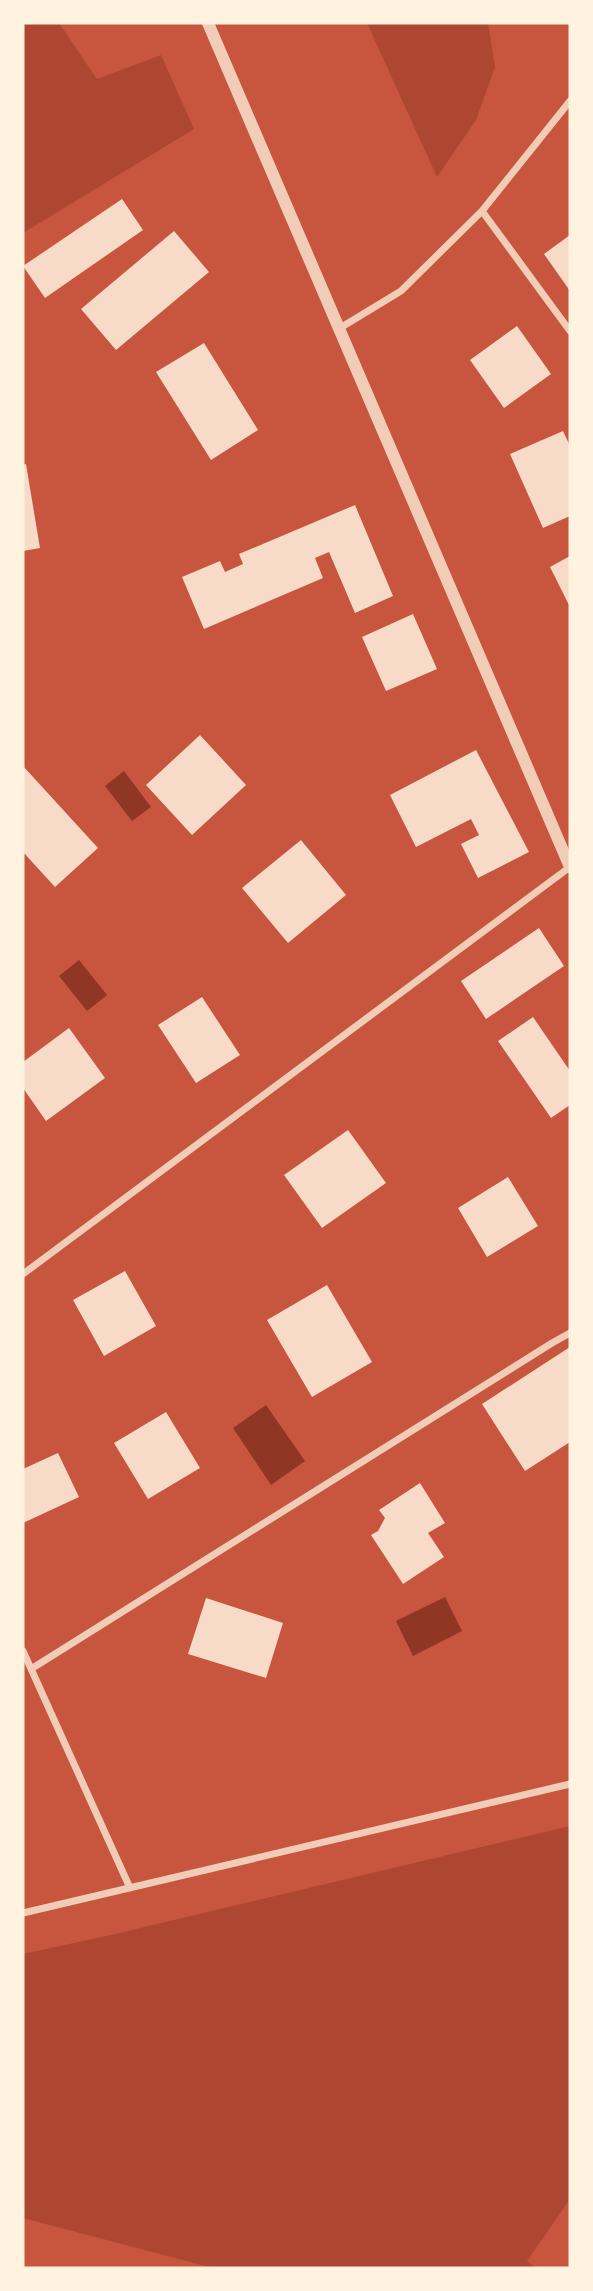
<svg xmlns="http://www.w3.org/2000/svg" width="593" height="2291" font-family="Poppins,sans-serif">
<rect width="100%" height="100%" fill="#c8553d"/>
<path fill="#ae4732" d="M23 23H59L97 79 161 55 194 129 23 233Z
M367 23H488L495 67 476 120 437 177Z
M570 1826V2199L527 2261 536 2268H213L23 2218V1954L111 1935Z"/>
<path fill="#8f3625" d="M124 771 151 807 132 821 105 786Z
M79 960 107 995 87 1011 59 976Z
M266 1405 305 1461 271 1485 233 1428Z
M445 1597 462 1631 413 1656 396 1621Z"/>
<path fill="#f7dbc8" d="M122 199 143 230 45 298 23 266Z
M174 231 209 272 116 350 81 309Z
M570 235V291L544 254Z
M517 326 551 374 504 408 470 360Z
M204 343 258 430 211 460 156 372Z
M563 431 570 446V516L543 528 510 454Z
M26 464 40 548 23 551V465Z
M355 505 393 596 355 613 329 552 315 558 323 578 204 629 182 577 220 561 225 572 243 564 239 554Z
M570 556V607L550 567Z
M413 614 437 669 386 691 362 637Z
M200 735 246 785 192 835 146 785Z
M476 750 529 852 478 878 461 844 479 835 471 819 416 847 390 795Z
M23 766 98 848 55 887 23 852Z
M301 840 346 895 288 943 242 888Z
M539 928 564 966 486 1019 461 981Z
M202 997 240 1055 196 1083 158 1025Z
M533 1017 570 1071V1105L551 1118 498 1041Z
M69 1028 105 1078 46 1121 23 1088V1062Z
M348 1130 386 1183 322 1228 284 1175Z
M508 1177 538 1226 487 1257 458 1208Z
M125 1271 156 1326 104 1356 73 1300Z
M327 1285 372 1362 312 1397 267 1320Z
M570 1347V1442L525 1471 482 1404Z
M166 1412 200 1468 148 1499 114 1443Z
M58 1453 79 1497 23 1523V1469Z
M420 1483 445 1523 428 1533 444 1557 403 1584 371 1535 378 1531 385 1518 379 1510Z
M206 1598 283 1623 266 1678 188 1654Z"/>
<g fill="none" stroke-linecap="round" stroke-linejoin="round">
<path stroke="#f1ccb7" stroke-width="7" d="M482 211 570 331
M340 328 401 291 482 211 570 101
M23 1274 570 867
M23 1651 130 1888
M31 1669 552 1343 570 1333
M23 1913 570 1784"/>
<path stroke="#f1ccb7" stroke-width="12" d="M208 23 570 867"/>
</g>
<rect width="593" height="2291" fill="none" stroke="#fff3e0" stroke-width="49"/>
</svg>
